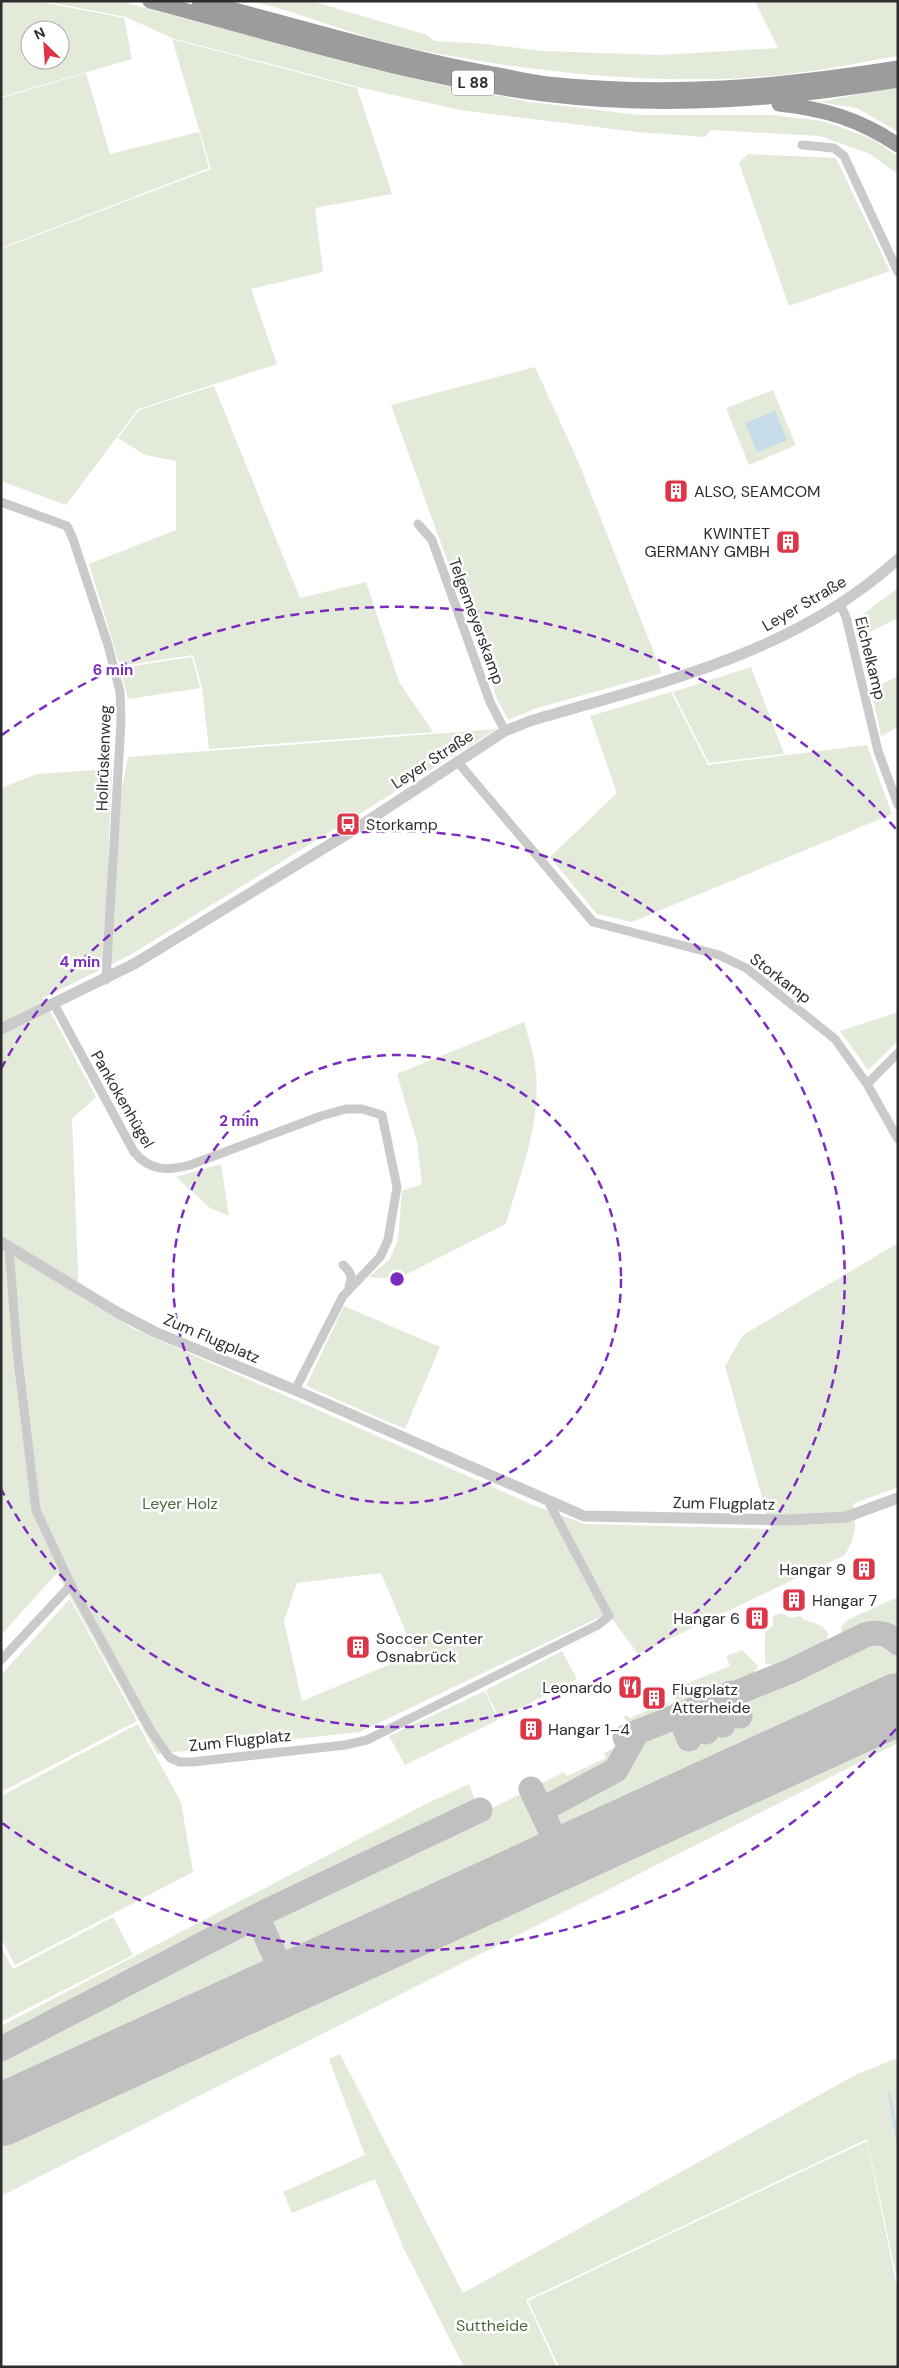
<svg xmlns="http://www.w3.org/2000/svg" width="899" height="2368" font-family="'DM Sans',sans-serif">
<rect width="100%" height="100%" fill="#fff"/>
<path fill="#e3eada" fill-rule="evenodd" d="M1 1H36L124 18 132 59 1 97ZM30 30H60V60H30Z
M43 1H119L432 83 530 102 640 115H773L823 121 872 139 898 156V174L870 154 820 136 711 130 705 137 638 132 460 110 358 87 172 38 126 17Z
M249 1H311L427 35 434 41 487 44 543 51 660 55 778 48 755 1H898V56C862 62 825 70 789 74 662 88 530 73 405 47 352 36 302 12 249 1Z
M172 39 357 88 392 194 315 208 323 272 251 289 277 364 138 409 66 505 1 481V249L211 169Z
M86 73 110 154 199 132 209 168 1 248V98Z
M898 87V132L857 108 818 102Z
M748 154 836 158 890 271 789 306 739 163Z
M535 367 578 461 662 673 537 708 508 720 498 701 391 405Z
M214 386 300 598 366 582 399 682 433 732 209 749 202 688 193 655 120 666 89 564 176 530V461L145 455 118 438 139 410Z
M773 390 796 445 749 465 726 408Z
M898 588V618L859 637 855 620Z
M192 657 200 688 128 699 120 668Z
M751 667 784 754 709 763 673 692Z
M898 676V727L881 736 871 689Z
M671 692 708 765 867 745 892 814 632 922 597 914 550 857 617 793 590 716Z
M497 729 130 955 43 998 96 1097 72 1119 79 1296 132 1328 533 1505 585 1524 771 1529 725 1366 743 1335 898 1243V1487L853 1504C857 1527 856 1535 845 1555L638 1654 608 1613 360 1732 157 1754 57 1573 1 1635V788L37 774 112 769 108 860 128 757ZM381 1573 415 1654 302 1701 284 1621 297 1583Z
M898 1012V1041L868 1070 840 1031Z
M524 1022C528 1036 533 1051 535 1066 543 1119 520 1174 506 1224L397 1279 369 1277 390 1259 398 1240 402 1191 422 1184 417 1142 397 1074Z
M221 1164 229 1216 210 1208 176 1177Z
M344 1306 440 1347 405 1429 306 1386Z
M898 1597V1636C882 1620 863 1630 846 1638L842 1636 841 1627 847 1620Z
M70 1599 137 1721 1 1792V1675Z
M781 1613 792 1618 801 1616 803 1619 822 1626 828 1633 826 1648 782 1667 765 1663V1633L773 1625V1616Z
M875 1638H883L898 1650V1688L564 1842 562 1841 551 1816 554 1810 618 1773 626 1764 640 1737 759 1688 764 1691 801 1676 800 1672Z
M742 1650 758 1666 751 1679 746 1682 683 1707 678 1705 671 1690 730 1666 726 1656Z
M562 1651 577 1679 499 1719 486 1690Z
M485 1691 498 1720 405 1765 389 1736Z
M668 1702 669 1708 667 1713 634 1727 629 1726 624 1717 625 1715 630 1718Z
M898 1719V1743L1 2196V2130Z
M138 1724 181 1802 193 1872 15 1965 1 1938V1796Z
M621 1745 623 1750C620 1756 617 1762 613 1767 602 1778 557 1800 542 1799L536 1786 564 1772 567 1776 606 1758 604 1753Z
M469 1784 477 1805 254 1910 1 2043V2026L426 1804Z
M525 1792 550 1848 290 1968 285 1965C278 1948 260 1925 279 1911Z
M113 1917 133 1955 1 2022V1947L13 1969Z
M248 1926 251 1927 254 1934 258 1932 276 1970 274 1975 1 2100V2054Z
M340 2054 463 2293 857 2074 898 2058V2284L867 2139 526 2300 557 2367H464L403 2247 375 2179 292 2213 283 2192 365 2155 329 2059Z
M867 2141 898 2292V2367H559L528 2301Z"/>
<path fill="#c7dde9" d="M775 411 787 440 757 452 745 423Z"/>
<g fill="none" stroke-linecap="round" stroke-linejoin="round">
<path stroke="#c7dde9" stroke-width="2.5" d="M889 2093 898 2142"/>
<path stroke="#c0c0c0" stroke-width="25" d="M731 1693 740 1716
M714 1700 723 1725
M696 1707 706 1732
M679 1714 689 1739
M625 1737 791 1671 865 1635C878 1631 888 1633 898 1643
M531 1789 558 1846 567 1851 581 1850
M543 1815 547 1807 616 1770 637 1732
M544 1867 555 1858 558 1846
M247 1921H256L261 1925 283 1974 280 1983 274 1990
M1 2049 267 1911 480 1810"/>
<path stroke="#c0c0c0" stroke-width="62" d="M1 2115 898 1704"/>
<path stroke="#cacaca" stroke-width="9" d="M802 145 834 148 844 156 898 272
M1 502 67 526 73 539 108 645 120 692 121 721 106 980
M418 524 432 540 490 702 505 731
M840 604 846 617 878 751 898 805
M457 761 593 922 719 955 746 968 835 1039 867 1084 898 1139
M54 1004 134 1152C150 1171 167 1171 190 1165L321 1116 346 1109H362L382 1115 397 1187 388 1240 380 1257 343 1296 295 1390
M867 1084 898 1053
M9 1247 17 1351 36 1510 71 1585 151 1731 170 1758 180 1762H192L345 1745 367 1740 598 1625 609 1616 548 1501
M343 1265C351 1272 353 1277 349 1286
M1 1660 71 1585"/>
<path stroke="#cacaca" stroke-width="11" d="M1 1029 134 964 352 831 505 731 530 721C659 683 796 653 898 559
M1 1242 120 1314 155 1332 295 1390 584 1516 788 1520 846 1517 898 1498"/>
<path stroke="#9c9c9c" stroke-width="15" d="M150 1C280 35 410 77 544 94 665 109 778 100 898 80
M199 1C297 25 393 56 492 74 511 77 529 82 548 84 669 97 778 87 898 68
M779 104C825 109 859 119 898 145"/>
</g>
<g fill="none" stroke="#7b2cbf" stroke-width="2.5" stroke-dasharray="9 6">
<circle cx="397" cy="1279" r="224"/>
<path d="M1 1069A448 448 0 1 1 1 1489"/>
<path d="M896 1729A672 672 0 0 1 2 1823M2 735A672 672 0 0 1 896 829"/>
</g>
<defs>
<g id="building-square" transform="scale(1.25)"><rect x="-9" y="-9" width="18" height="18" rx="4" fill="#dc3648" stroke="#fff"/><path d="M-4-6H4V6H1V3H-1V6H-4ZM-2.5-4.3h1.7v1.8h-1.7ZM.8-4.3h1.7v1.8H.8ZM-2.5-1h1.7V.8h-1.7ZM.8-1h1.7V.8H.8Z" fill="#fff"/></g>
<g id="bus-square" transform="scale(1.25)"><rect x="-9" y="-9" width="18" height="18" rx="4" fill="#dc3648" stroke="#fff"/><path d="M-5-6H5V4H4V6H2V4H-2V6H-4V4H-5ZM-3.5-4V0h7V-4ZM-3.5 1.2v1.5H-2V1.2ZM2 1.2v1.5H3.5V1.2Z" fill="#fff"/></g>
<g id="restaurant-square" transform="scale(1.25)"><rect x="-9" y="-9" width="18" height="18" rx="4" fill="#dc3648" stroke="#fff"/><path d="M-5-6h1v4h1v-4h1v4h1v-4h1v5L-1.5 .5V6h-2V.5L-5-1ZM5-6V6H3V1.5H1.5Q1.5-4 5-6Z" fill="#fff"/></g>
</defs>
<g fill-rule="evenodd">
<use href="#building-square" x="676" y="491"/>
<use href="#building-square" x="788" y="542"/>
<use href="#bus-square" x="348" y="824"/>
<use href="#building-square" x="864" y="1569"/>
<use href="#building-square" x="794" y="1600"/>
<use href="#building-square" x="757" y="1618"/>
<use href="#building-square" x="358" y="1647"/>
<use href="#restaurant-square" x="630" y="1687"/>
<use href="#building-square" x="654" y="1698"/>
<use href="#building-square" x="531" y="1729"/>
</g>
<g text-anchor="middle" stroke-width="5" stroke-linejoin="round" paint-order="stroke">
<rect fill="#fff" stroke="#6c6c6c" stroke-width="1" x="452" y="70.5" width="42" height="25" rx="4"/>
<g font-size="15" font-weight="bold" fill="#2d2d2d">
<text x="473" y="88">L 88</text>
</g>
<g font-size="16" fill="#2d2d2d" stroke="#fff" text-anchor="start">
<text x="694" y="497">ALSO, SEAMCOM</text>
<text x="770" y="539" text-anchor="end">KWINTET<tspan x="770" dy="18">GERMANY GMBH</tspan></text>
<text x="366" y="830">Storkamp</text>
<text x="846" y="1575" text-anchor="end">Hangar 9</text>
<text x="812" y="1606">Hangar 7</text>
<text x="740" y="1624" text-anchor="end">Hangar 6</text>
<text x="376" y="1644">Soccer Center<tspan x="376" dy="18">Osnabrück</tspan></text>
<text x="612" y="1693" text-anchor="end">Leonardo</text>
<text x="672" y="1695">Flugplatz<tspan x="672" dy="18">Atterheide</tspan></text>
<text x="548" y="1735">Hangar 1–4</text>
</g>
<g font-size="16" fill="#2d2d2d" stroke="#fff">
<text transform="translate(804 603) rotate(-30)" y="6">Leyer Straße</text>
<text transform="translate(477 621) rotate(70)" y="6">Telgemeyerskamp</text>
<text transform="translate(871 658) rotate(76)" y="6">Eichelkamp</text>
<text transform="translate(103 758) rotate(-88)" y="6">Hollrüskenweg</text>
<text transform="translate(432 759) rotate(-33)" y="6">Leyer Straße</text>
<text transform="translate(781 978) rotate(37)" y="6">Storkamp</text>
<text transform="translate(123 1099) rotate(60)" y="6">Pankokenhügel</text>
<text transform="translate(212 1338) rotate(23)" y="6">Zum Flugplatz</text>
<text transform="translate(724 1503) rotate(1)" y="6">Zum Flugplatz</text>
<text transform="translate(240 1740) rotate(-6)" y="6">Zum Flugplatz</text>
</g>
<g font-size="16" fill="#51663c" stroke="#fff">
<text x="180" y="1509">Leyer Holz</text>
<text x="492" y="2331">Suttheide</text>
</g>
</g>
<circle cx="397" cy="1279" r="8" fill="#7b2cbf" stroke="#fff" stroke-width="2.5"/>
<g font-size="15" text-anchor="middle" font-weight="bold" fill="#7b2cbf" stroke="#fff" stroke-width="5" stroke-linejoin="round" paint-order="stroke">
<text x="113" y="675">6 min</text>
<text x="80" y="967">4 min</text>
<text x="239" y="1126">2 min</text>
</g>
<rect width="899" height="2368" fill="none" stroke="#2d2d2d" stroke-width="5"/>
<g transform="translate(45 45) rotate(335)"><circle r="24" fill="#ffffff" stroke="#ababab"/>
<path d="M0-4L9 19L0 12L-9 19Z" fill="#dc3648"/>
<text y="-8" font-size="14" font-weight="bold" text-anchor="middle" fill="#2d2d2d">N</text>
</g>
</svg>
